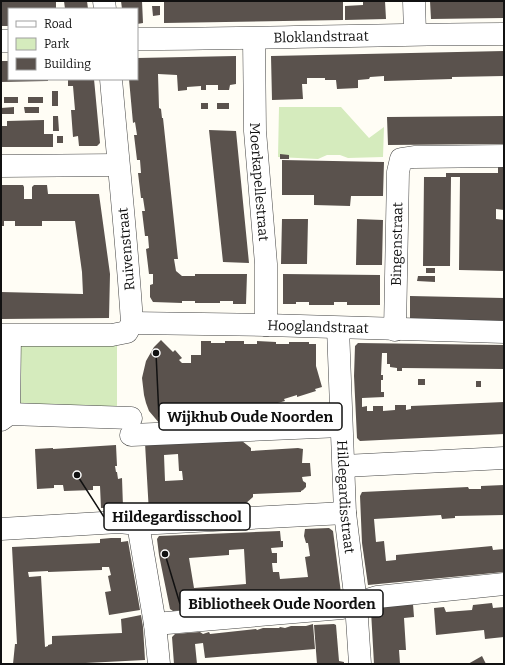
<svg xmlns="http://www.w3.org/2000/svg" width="505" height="665" font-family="Bitter,serif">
<rect width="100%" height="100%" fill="#fffdf5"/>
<path fill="#d5ebbd" d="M279 107H341L369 138 384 127 383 157 348 158 340 155H327L318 159 278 157Z
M13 341 117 345V413L13 408Z"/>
<path fill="#5a524d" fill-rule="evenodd" d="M1 1H56V9H9V26H1Z
M64 1H87L88 9H65Z
M121 1H142L143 23 137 24V9H122Z
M164 1H343V20L164 23Z
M363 1H385L386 19 345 20V6L363 5Z
M430 1H504V18L431 19Z
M152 6H160V15L153 16Z
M504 51V76L452 77V79L384 81V76L370 77 369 79 358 80V88L337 89 336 80H325V78H307V84H302L303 99 272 100 271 56Z
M236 56V84L230 85 229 90H218V85H206V90H201V86L187 87V90L178 91 177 75 158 74 159 108 161 109 162 118H163L178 259H174L176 271 182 276H195V274H247L246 304H233V301H220V303H195V301H182V303L153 302 150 297V285L153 284V274H149L146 249 149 248 148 236H145L142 211H145L143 198H141L138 173H141L140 160H137L134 135H137L135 122 133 123 129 79H137V58Z
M1 61H9V79H48V81L1 82Z
M68 79H94L100 143 97 146H79L78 136 73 137 71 110H75L73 86H68Z
M52 91H58V106H52Z
M4 97H18V103H4Z
M28 97H43V103H28Z
M201 103H208V109H201Z
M217 103H229V109H217Z
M14 107V114H1V108Z
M24 107H39V113H25Z
M53 116H58L59 131H53Z
M504 116V144L388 145 387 117Z
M44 120V134H53V147H1V126H7V121Z
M209 130 236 131 249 263 223 262Z
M57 136H63V143H57Z
M280 154 289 155V159H280Z
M282 160 384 162 383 196H351L350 206 314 205V195H282Z
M498 167H504V210L496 209V219L504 220V271L459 270 460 177H451L450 266H423L424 177H446V173H498Z
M1 185H23L24 187V199H32V187L34 185H47L48 194H99L110 274 109 318 1 319V292L83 294 82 272 75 221H42V226H15V221H4V226H1Z
M282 219H308L307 264H281Z
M357 219 383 220 382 265H356Z
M426 268H435V273H426Z
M283 274 380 275V305H347V302H334V305H309V302H296V304H283Z
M418 276H435V282L417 281Z
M410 296 504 298V324L410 323Z
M161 340 173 352 175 350 182 358 179 360 182 363H191V355H201V341H211V343H225V341H244V344H257V341L276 342V344H289V342H309V344H316V366L322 387 315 389 316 391 297 397V395L284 399 285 401 267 406 266 404 253 408 254 410 236 416 235 414 222 418 223 420 213 423 211 416 197 417 186 414 182 420 172 412 160 424 149 411 146 403 144 395 142 378 146 361 154 347Z
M358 343 504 345V369L402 368V371H397V368L390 367V364H387V353H382L381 375H383V380H381V392H384V397L362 398V407L367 406V411H373V406H383V411L395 410V405H406V410L411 409V406L504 402V434L360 441 357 438 354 376 355 346Z
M418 379H425V385H418Z
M476 381H481V387H476Z
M242 441 251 448V451L298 448 303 449 302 463H310L311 476 302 477 303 481 306 483V487L303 490 301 491V492L253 494V497L245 504V505L243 506V508H192V510H184V509H178V510L149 513 145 443ZM178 454 179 471H182L183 480 165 481 164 455Z
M116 445 117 466H115L116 472H117L118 479 122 478 123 507 101 508 100 486H93V490L64 491 63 485H54V488L37 489 35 449 53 448V449Z
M504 485V515L455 516V518L442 519 441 515 374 519 376 542 384 541 386 561 396 560V555L492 546 493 550 504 549V572L368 585 362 543 360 496 362 492 468 487 469 489H481V486Z
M329 528 333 531 341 593 338 597 197 608V609L173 611 170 609 159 555 157 539 159 536 280 531 281 541H283V547L271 548 272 553H277V563H272L273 572H279L280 579 308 577 305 557 310 556 308 543H306L304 536 305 529ZM244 549 246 584 194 588 189 558 229 555V550Z
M111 538H121V542L128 541 140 610 109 615 105 592 111 591 108 576 111 575 109 567H102V570L48 572V571L28 572 29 577 41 576 45 647 48 646V645L52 644V636L122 633 121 619 141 615 143 627 145 660 66 664H13L15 644H17L12 547 100 543V539Z
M492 603 493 608 504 607V637L485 639 484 630 436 635 434 608 444 607 446 612 472 610 473 605Z
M413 604 414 617 404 618 406 650H399L400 664H374L371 611 374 608Z
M313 624 315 649 205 658 203 643 195 644 197 664H174L172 637 175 634 200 632 203 634 209 632 210 634 256 629 257 630 263 628H279L280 627 285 628 291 626H306Z
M334 624 336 625 339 661 344 662V664H317L314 625Z
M482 656 486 664H468Z"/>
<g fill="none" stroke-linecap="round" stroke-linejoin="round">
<g stroke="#444" stroke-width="23">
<g id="minor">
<path d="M104 1 105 9"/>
<path d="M414 1 415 34"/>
<path id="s1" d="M137 39C259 39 382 34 504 34"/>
<path id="s2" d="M254 39 255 131 266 264V325"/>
<path d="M1 41H9"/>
<path d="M1 166 118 165"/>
<path id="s3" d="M132 323 266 325 504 332"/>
<path id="s4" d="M338 328 345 513 356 603 360 664"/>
<path id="s5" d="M395 330 398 172 401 159 414 157 504 156"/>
<path d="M1 335H112L127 332 132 323C127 242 118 161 111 79"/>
<path d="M9 414 10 336"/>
<path d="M1 420 9 414 131 418"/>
<path d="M131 435 341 426"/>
<path d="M344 466 504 458"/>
<path d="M138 524 155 624 159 664"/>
<path d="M1 529 119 522 138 524 345 513"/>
<path d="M155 624 342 608 377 597 504 584"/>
</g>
</g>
<use href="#minor" stroke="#fff" stroke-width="22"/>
</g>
<g text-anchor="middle" stroke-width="4" stroke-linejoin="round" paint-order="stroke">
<g font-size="14" fill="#111" stroke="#fff">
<text dy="5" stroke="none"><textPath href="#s1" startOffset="184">Bloklandstraat</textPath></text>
<text dy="5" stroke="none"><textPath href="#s2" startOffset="143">Moerkapellestraat</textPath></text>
<text dy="5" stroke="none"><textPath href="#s5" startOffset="86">Bingenstraat</textPath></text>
<text transform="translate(126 249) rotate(-95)" y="5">Ruivenstraat</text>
<text dy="5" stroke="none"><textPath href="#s3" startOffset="186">Hooglandstraat</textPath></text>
<text dy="5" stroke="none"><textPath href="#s4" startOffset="169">Hildegardisstraat</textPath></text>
</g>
</g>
<path fill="none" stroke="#111" stroke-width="1.5" d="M156 353L159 417M77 475L104 517M165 554L180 604"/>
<g fill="#111" stroke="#fff" stroke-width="1.5">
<circle cx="156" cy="353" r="4"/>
<circle cx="77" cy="475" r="4"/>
<circle cx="165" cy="554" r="4"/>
</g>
<g fill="#fff" stroke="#111" stroke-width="1.5">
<rect x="159" y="403" width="183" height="27" rx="4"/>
<rect x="104" y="503" width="146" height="27" rx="4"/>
<rect x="180" y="590" width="203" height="27" rx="4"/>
</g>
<g font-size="15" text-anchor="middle" font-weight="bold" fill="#111">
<text x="250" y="422">Wijkhub Oude Noorden</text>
<text x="177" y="522">Hildegardisschool</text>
<text x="282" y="609">Bibliotheek Oude Noorden</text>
</g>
<rect width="505" height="665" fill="none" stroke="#111111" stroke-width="4"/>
<rect x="8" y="8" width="130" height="72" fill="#ffffff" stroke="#a0a0a0"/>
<rect x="16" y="21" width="20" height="6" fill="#ffffff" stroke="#a0a0a0"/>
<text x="44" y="28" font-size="12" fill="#111111">Road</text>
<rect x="16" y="38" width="20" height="12" fill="#d5ebbd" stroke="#a0a0a0"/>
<text x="44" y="48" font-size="12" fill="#111111">Park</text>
<rect x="16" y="58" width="20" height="12" fill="#5a524d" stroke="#a0a0a0"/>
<text x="44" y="68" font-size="12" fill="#111111">Building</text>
</svg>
